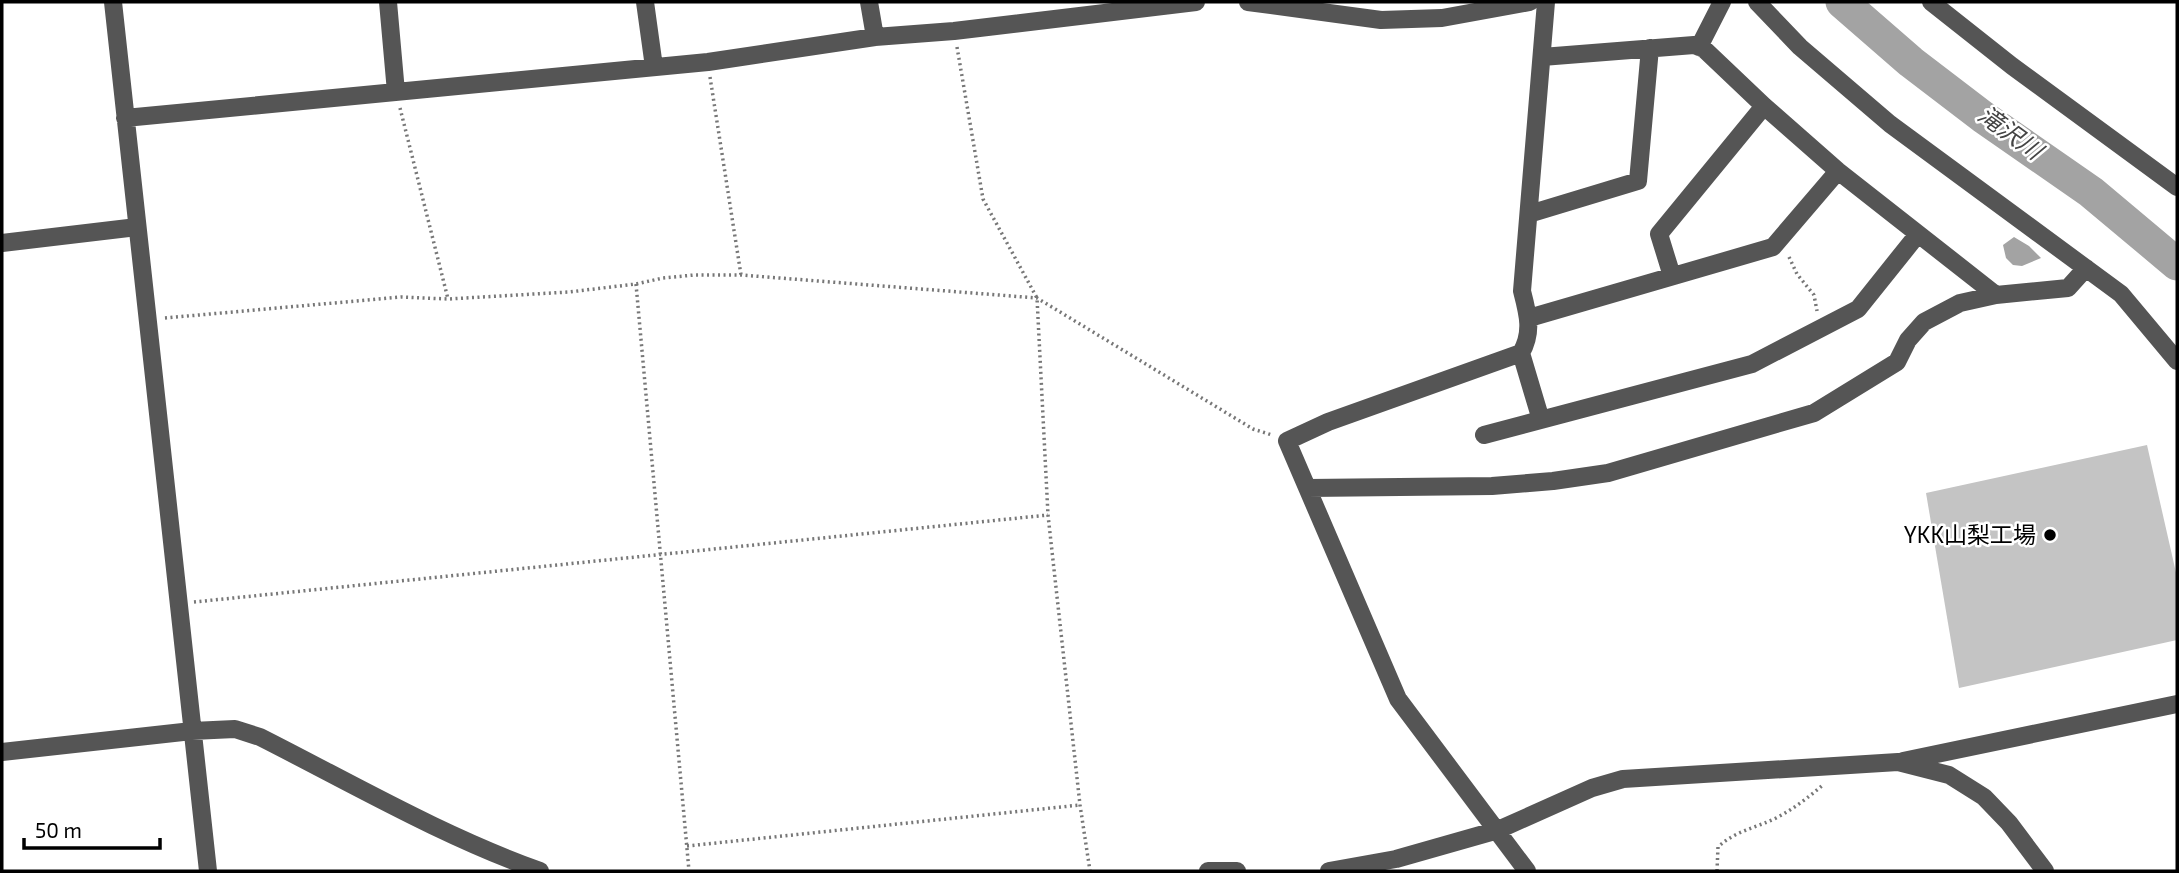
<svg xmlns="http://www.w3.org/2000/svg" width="2179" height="873" font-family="'Exo 2','Noto Sans JP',sans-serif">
<rect width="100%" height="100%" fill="#fff"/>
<path fill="#a3a3a3" d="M1825 2H1855L1876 21 1927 59 1915 78 1875 47Z
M2014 237 2029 246 2041 258 2022 266 2013 265 2006 258 2003 245Z"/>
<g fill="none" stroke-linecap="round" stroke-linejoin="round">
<path stroke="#a3a3a3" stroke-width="33" d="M1842 2 1911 62 1983 117 2091 192 2177 264"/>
</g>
<path fill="#c4c4c4" d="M2147 445 2177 577V640L1959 688 1926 493Z"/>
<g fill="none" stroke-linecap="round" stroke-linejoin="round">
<path stroke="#777" stroke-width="3.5" stroke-dasharray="2 3.5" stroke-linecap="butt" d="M957 47 983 199 1037 298 1048 515 1080 805 1090 871
M710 77 741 275
M400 108 448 299
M1789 257 1797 274 1814 295 1817 311
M636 284 689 871
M165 318 401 297 448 299 569 292 636 284 663 278 694 275H741L1037 298 1253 429 1272 435
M194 602 1048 515
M687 846 1080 805
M1717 871 1718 847C1736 830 1757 828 1778 817 1795 808 1810 796 1824 784"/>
<path stroke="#555" stroke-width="18" d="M113 2 208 871
M388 2 396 92
M645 2 654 67
M869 2 875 37
M1248 2 1381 20 1442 18 1530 2
M1757 2 1800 47 1890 124 2121 294 2177 361
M1931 2 2012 66 2177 187
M1699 47 1722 2
M1542 57 1694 45 1704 49 1764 106 1838 171 1996 295
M125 118 708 62 875 37 954 31 1196 2
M1529 214 1638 181 1650 48
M2 243 137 227
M1672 276 1659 234 1764 106
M1529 318 1773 247 1838 171
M1521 353 1541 420
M1484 435 1752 364 1858 309 1918 234
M1308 488 1492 486 1553 481 1608 473 1814 413 1897 362 1908 340 1924 322 1960 303 1996 295 2068 288 2086 268
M2 752 192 731 235 729 260 737C353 784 442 836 540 871
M1903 761 2177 704
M1208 871H1237
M1329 871 1396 859 1498 830 1592 788 1623 779 1898 762 1949 775 1984 797 2009 823 2045 871
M1527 871 1398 699 1287 441 1328 422 1521 353C1533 332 1528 314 1522 291L1546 2"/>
</g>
<circle fill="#000" stroke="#fff" stroke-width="2.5" cx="2050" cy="535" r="7"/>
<g text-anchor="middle" stroke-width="5" stroke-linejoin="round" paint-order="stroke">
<g font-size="23" fill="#000" stroke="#fff" text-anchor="end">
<text x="2036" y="543">YKK山梨工場</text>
</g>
<g font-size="24" font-style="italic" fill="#444" stroke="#fff">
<text transform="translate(2010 133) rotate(36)" y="8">滝沢川</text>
</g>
</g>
<rect width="2179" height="873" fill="none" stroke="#000000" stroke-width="7"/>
<path d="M24 838v10h136v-10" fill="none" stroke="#000000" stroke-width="3.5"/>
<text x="35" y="838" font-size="21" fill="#000000" stroke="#ffffff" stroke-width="5" paint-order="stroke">50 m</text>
</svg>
